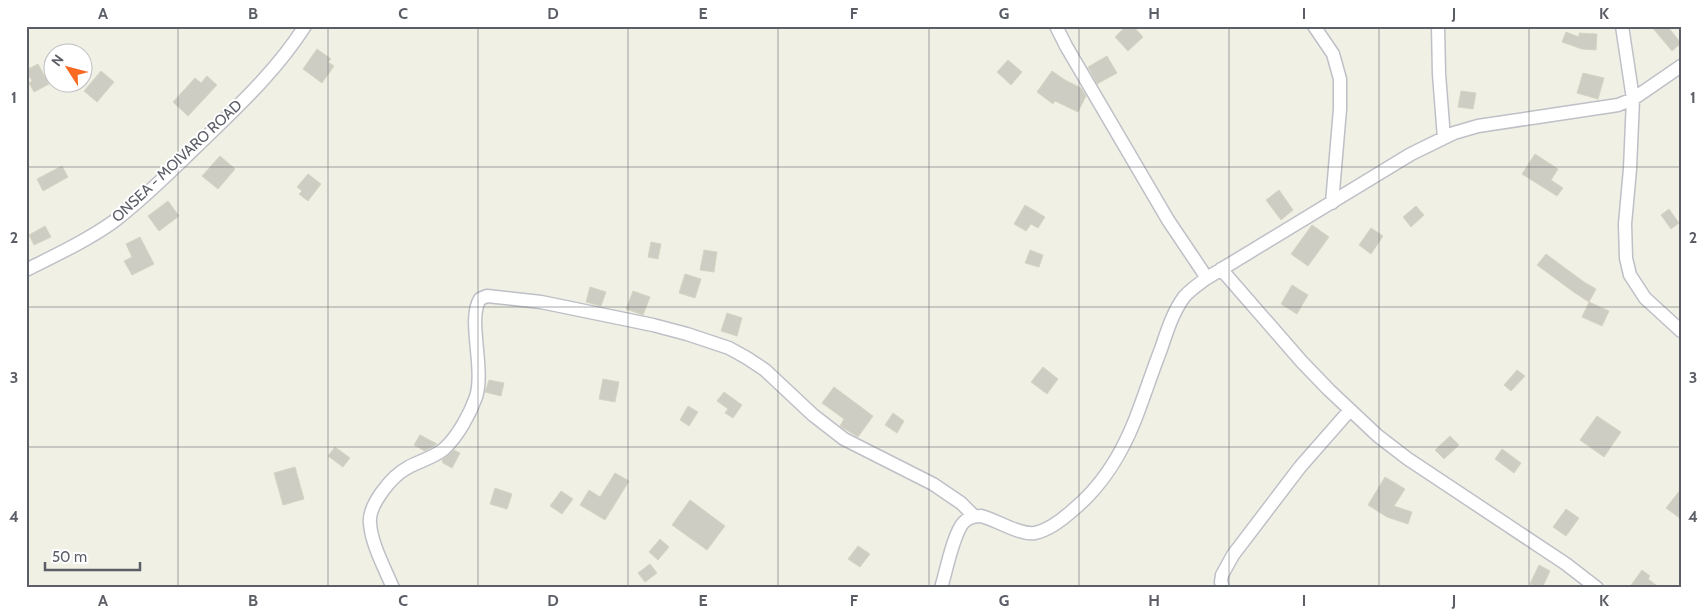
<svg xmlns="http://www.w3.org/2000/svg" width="1707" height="614" font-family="Cabin,sans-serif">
<rect width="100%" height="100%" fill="#f0f0e5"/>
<path fill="#cecdc4" stroke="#d6d5c2" d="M1126 26H1133L1143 37 1128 51 1115 37Z
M1651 26H1667L1681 43 1672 51Z
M1566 32 1579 37V33L1597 34 1596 50 1582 49 1562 42Z
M317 49 331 59 328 62 334 66 322 83 303 69Z
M1107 56 1117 73 1097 84 1088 67Z
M1008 60 1022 72 1011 85 997 72Z
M38 64 49 84 34 92 29 83 32 81 26 70Z
M101 71 114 82 97 102 84 91Z
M1052 71 1065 80 1081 88 1086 96 1078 112 1055 101 1053 104 1037 92Z
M1583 73 1604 78 1598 99 1577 93Z
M207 76 217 85 188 116 173 102 195 78 201 83Z
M1461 91 1476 93 1473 109 1458 107Z
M1535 154 1558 169 1551 180 1563 188 1557 196 1522 174Z
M220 156 235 169 218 189 202 176Z
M62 166 68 177 43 191 37 179Z
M308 174 321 184 308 201 299 194 302 191 297 187Z
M1279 190 1293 210 1281 220 1266 200Z
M168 201 179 216 159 231 148 216Z
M1025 205 1045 217 1038 228 1031 224 1026 231 1014 224Z
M1416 206 1424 215 1411 227 1403 217Z
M1669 209 1679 223 1671 229 1661 215Z
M1312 225 1329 237 1308 266 1291 254Z
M45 226 51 237 34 245 29 235Z
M1371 228 1383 236 1371 254 1359 245Z
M140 237 154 264 132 275 124 261 132 257 126 244Z
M651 242 661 244 658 259 648 257Z
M704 250 717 252 714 272 700 270Z
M1030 250 1043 255 1039 267 1025 263Z
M1546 254 1584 282 1596 289 1589 302 1575 293 1537 265Z
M685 274 701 279 695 298 679 293Z
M1292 285 1308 295 1297 314 1281 304Z
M590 287 606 292 601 306 586 302Z
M633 291 650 297 643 315 626 309Z
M1589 302 1609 311 1602 326 1582 317Z
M727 313 742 318 737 336 721 331Z
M1043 367 1058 379 1047 394 1031 382Z
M1517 370 1525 376 1511 391 1504 385Z
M603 379 619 382 615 402 599 399Z
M489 380 504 383 501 396 485 392Z
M834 387 873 416 858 437 840 426 844 419 822 403Z
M724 392 742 405 733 418 725 413 728 409 717 401Z
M688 406 698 412 689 426 680 420Z
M893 413 904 421 897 433 885 425Z
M1597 416 1621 432 1604 457 1580 440Z
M420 435 437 444 425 451 414 445Z
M1450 436 1459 445 1444 459 1435 450Z
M335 447 350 458 343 467 328 456Z
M1502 449 1521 463 1514 473 1495 459Z
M454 450 460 453 452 468 443 463 442 460Z
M295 467 304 499 283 505 274 473Z
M615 473 629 481 605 520 580 505 589 490 600 497Z
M1385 477 1405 489 1394 506 1412 512 1408 524 1387 517 1368 505Z
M495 488 512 494 507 509 490 504Z
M1681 489V519L1666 508Z
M561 491 573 499 562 514 550 506Z
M690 500 725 526 707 550 672 525Z
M1566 509 1579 518 1566 536 1553 527Z
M660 539 669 547 658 560 649 552Z
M858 546 870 554 860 567 848 559Z
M650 564 657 573 645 582 638 573Z
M1539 565 1550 571 1542 588 1530 584Z
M1642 570 1650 576 1648 579 1660 588H1629Z"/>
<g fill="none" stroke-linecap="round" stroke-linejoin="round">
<g stroke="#bec0c7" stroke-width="15">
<path id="minor" d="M1056 26 1066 46 1168 220 1207 278
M1314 26 1333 54 1340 79V109L1332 203
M1438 26 1439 74 1444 138
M1622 26 1633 99 1630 169 1625 224 1626 258 1630 275 1645 298 1681 331
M1221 269 1302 362 1329 390 1378 436 1408 459 1566 564 1597 588
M26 270C56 255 86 241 113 222 142 200 169 173 195 148 234 110 275 73 305 26
M393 588C385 569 371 543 370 523 368 505 392 476 407 468 419 461 433 458 444 449 458 436 470 414 476 397 485 368 467 319 480 299L487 296 541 302 653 325 687 334 729 348 747 358 765 370 813 415 844 439 933 484 961 503 974 516
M941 588C946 572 953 535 963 523 968 517 974 516 981 516 997 520 1019 535 1035 533 1049 530 1063 519 1073 510 1101 487 1122 453 1135 420 1144 397 1152 372 1161 349 1167 331 1173 312 1184 297 1191 289 1199 284 1207 278L1411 154 1454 133 1478 126 1618 105 1633 99 1681 66
M1223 588 1221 582 1222 575 1233 555 1300 467 1350 410"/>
</g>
<use href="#minor" stroke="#fff" stroke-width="12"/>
</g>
<path fill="none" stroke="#5c5e67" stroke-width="1" stroke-opacity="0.55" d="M178 26V588M328 26V588M478 26V588M628 26V588M778 26V588M929 26V588M1079 26V588M1229 26V588M1379 26V588M1529 26V588M26 167H1681M26 307H1681M26 447H1681"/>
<g text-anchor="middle" stroke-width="4" stroke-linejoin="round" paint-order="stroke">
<g font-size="15" fill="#5c5e67" stroke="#fff">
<text transform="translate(177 161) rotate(-43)" y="5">ONSEA - MOIVARO ROAD</text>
</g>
</g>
<rect width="1707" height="614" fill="none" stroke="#ffffff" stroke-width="55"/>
<g transform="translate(68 68) rotate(306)"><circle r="24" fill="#ffffff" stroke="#bebfc2"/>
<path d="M0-4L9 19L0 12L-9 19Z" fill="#f96922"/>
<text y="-8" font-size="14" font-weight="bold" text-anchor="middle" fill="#5c5e67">N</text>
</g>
<path d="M45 562v8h95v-8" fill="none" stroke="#5c5e67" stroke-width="2.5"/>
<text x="52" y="562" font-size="15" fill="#5c5e67" stroke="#ffffff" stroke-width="4" paint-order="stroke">50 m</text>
<rect x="28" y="28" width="1652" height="558" fill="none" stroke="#5c5e67" stroke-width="2"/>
<g font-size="16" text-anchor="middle" font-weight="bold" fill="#5c5e67">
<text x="103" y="19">A</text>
<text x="253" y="19">B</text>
<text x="403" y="19">C</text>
<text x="553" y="19">D</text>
<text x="703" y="19">E</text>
<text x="854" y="19">F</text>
<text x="1004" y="19">G</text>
<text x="1154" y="19">H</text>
<text x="1304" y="19">I</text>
<text x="1454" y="19">J</text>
<text x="1604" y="19">K</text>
<text x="14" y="103">1</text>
<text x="1693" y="103">1</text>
<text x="14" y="243">2</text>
<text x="1693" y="243">2</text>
<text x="14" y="383">3</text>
<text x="1693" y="383">3</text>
<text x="14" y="522">4</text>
<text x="1693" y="522">4</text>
<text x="103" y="606">A</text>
<text x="253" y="606">B</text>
<text x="403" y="606">C</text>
<text x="553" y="606">D</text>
<text x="703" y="606">E</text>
<text x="854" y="606">F</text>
<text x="1004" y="606">G</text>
<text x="1154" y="606">H</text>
<text x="1304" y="606">I</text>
<text x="1454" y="606">J</text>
<text x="1604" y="606">K</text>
</g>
</svg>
